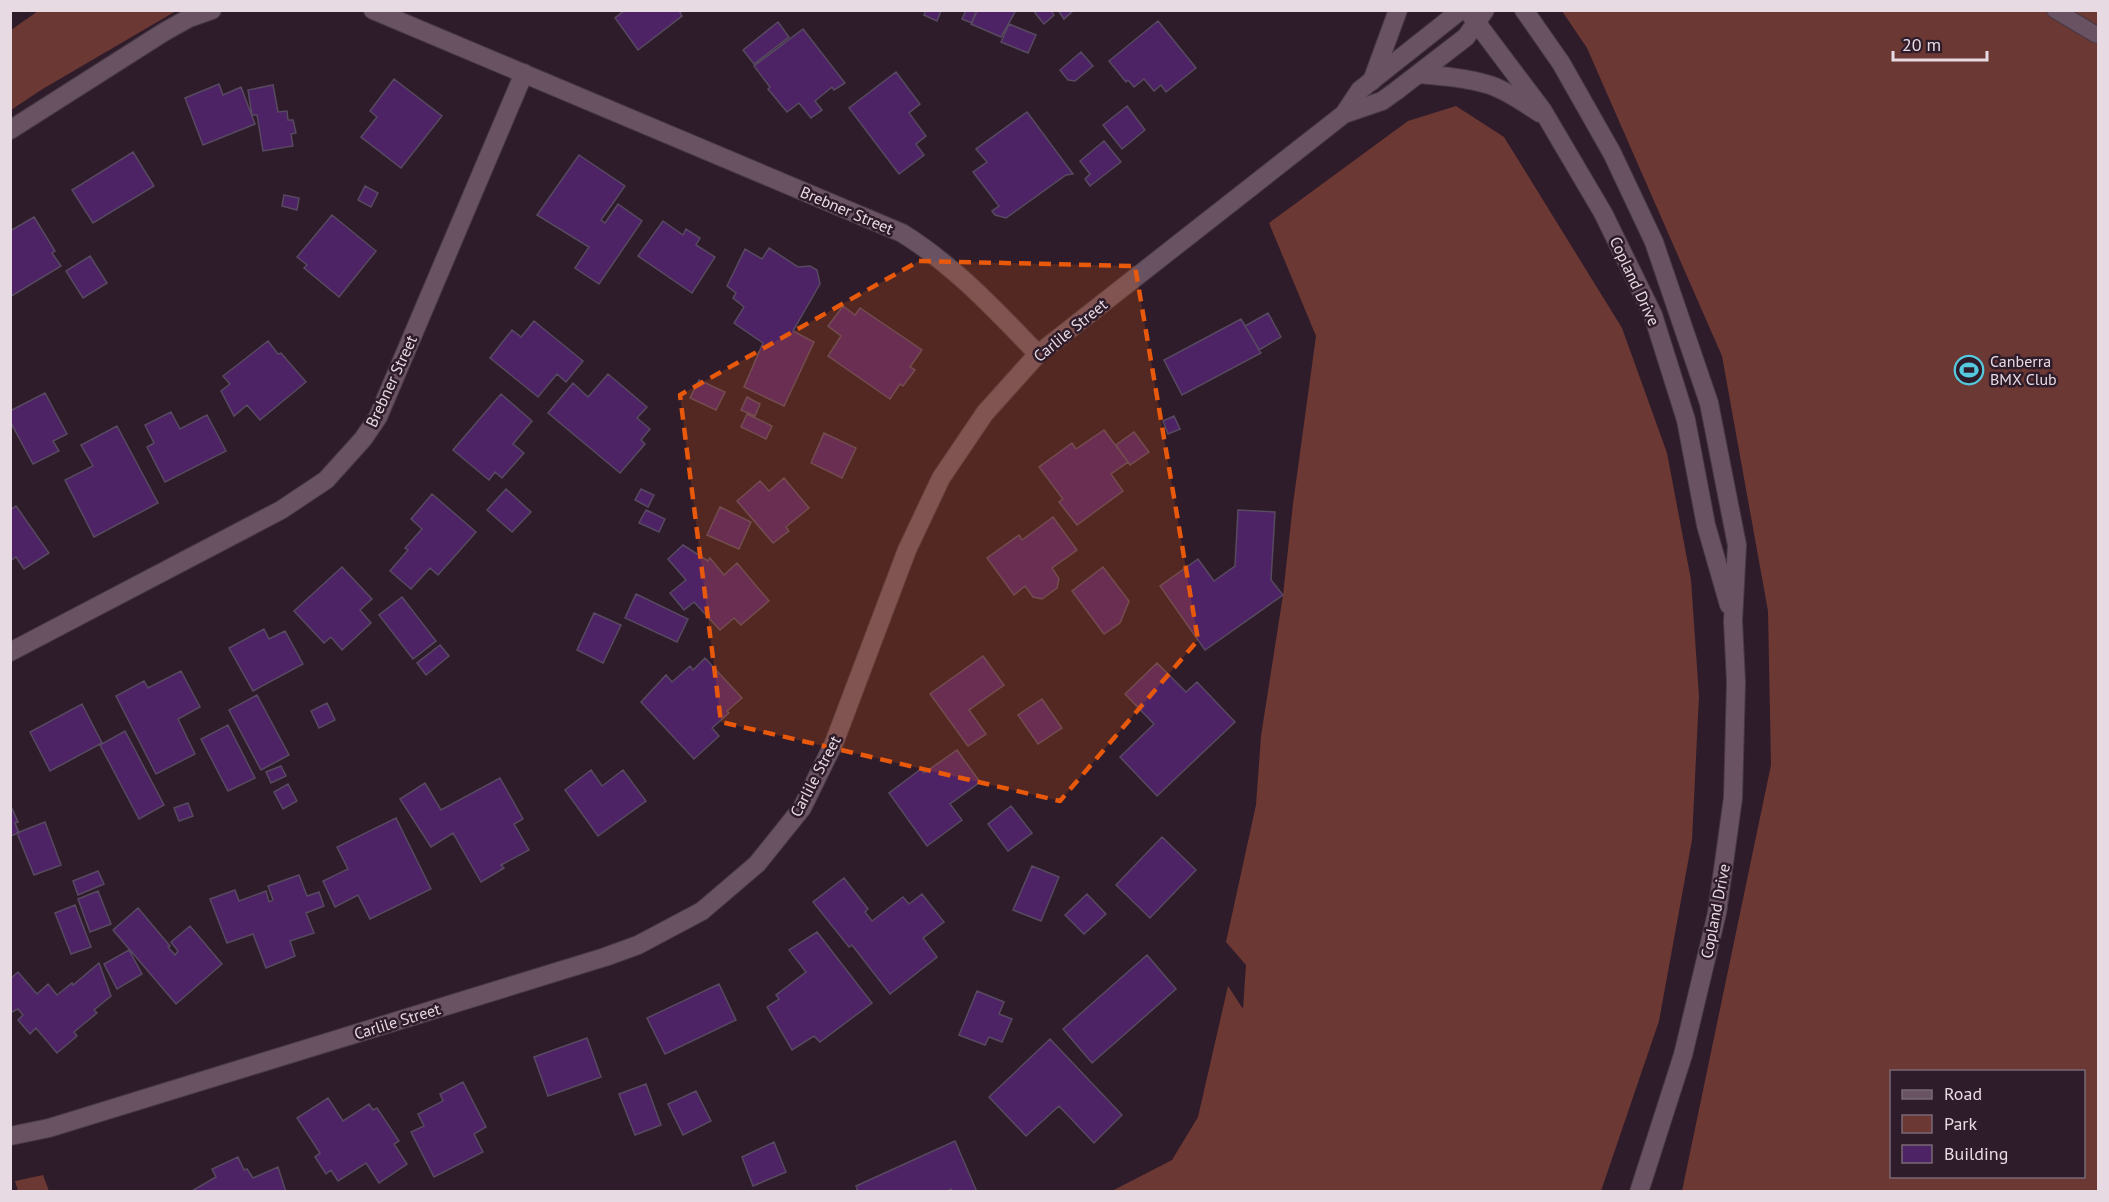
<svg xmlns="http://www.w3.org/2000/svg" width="2109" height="1202" font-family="'PT Sans',sans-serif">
<rect width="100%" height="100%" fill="#2f1c2a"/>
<path fill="#6b3834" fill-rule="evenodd" d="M38 11V10L176 11 41 90 11 110V30Z
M1562 11H2098V1191H1682L1771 765 1768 611 1722 356 1587 48ZM1892 1072H2084V1176H1892Z
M1456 106 1504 137 1622 328 1667 453 1691 580 1699 696 1692 840 1659 1021 1601 1191 1110 1192 1172 1160 1198 1117 1228 986 1243 1009 1246 965 1226 942 1256 805 1261 736 1283 595 1293 504 1316 336 1269 223 1408 121Z
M43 1175 49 1191H18L15 1181Z"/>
<path fill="#4d2366" stroke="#574a60" stroke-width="1.5" d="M625 10H684L680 13 682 16 638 50 615 18Z
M926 10 941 11 937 21 924 15Z
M966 10 977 11 972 23 962 19Z
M1012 10 1015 12 1001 37 971 24 977 10Z
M1037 10H1051L1054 15 1044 24 1035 13Z
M1058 10H1074L1064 19Z
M1158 21 1196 68 1166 92 1161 85 1154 91 1144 79 1134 87 1128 80 1126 82 1109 61Z
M778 22 789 37 754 64 743 50Z
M1009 24 1036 35 1028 53 1001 42Z
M803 29 845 83 834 90 832 87 815 101 822 110 811 118 799 103 787 112 768 89 770 87 754 66Z
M1081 52 1093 66 1075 81 1068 80 1060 70Z
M896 72 920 104 909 113 926 136 916 144 924 155 899 174 849 108Z
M394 79 442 116 401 168 361 137 377 117 370 111Z
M219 84 223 95 241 87 255 124 203 145 185 98Z
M273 85 278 112 287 111 288 120H293L296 133 291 134 293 146 263 151 257 115H252L248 90Z
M1127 106 1145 130 1122 149 1103 125Z
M1027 112 1073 174 1066 175 1006 218 995 215 992 211 999 206 973 172 987 162 976 149Z
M1104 141 1121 162 1090 186 1085 179 1090 174 1080 161Z
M133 152 154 186 93 223 72 190Z
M579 155 625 186 601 220 605 223 618 204 642 221 599 284 575 268 589 247 537 215Z
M365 186 378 193 371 207 358 200Z
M284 195 299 198 297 210 282 206Z
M332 215 376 251 339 297 304 268 307 265 297 257Z
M34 217 55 251 52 253 61 266 10 297V231Z
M663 221 683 235 686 229 700 238 696 245 715 257 692 293 638 256Z
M769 248 798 267 810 266 817 270 820 284 793 331 814 342 784 406 744 387 763 343 734 323 744 307 733 298 736 293 727 286 745 249 762 259Z
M90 256 107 283 83 298 66 271Z
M843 306 855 315 860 308 922 350 910 367 915 370 903 386 900 384 890 399 828 356 841 336 828 326Z
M1268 313 1281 337 1259 350 1245 326Z
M1241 319 1261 353 1182 395 1164 360Z
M534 321 583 361 566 382 557 374 538 397 490 358 512 330 521 337Z
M268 341 278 354 281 353 306 382 260 420 247 405 234 416 221 391 230 384 223 376Z
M608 374 647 407 637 418 650 429 641 440 645 444 620 473 548 413 573 383 588 397Z
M699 380 725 392 716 410 690 398Z
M45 393 67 434 53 441 59 451 33 464 10 421V411Z
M501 394 532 421 513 444 524 453 502 478 495 472 489 480 453 450Z
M747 397 760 404 755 416 741 410Z
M171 412 180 429 207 415 226 451 165 482 147 447 154 443 145 425Z
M747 414 772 426 766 439 741 427Z
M1174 416 1180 429 1168 434 1163 421Z
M117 426 158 503 94 537 65 480 93 466 81 445Z
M1104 430 1128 462 1111 474 1123 491 1077 525 1059 502 1063 499 1039 467 1072 443 1076 449Z
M1134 432 1149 452 1130 465 1116 445Z
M824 433 856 448 842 478 811 463Z
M784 478 809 508 786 527 789 531 773 543 737 501 760 481 769 491Z
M506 489 531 512 512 532 487 510Z
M641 489 654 495 648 507 635 500Z
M432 494 476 532 438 575 430 568 411 589 390 571 408 550 405 548 422 529 411 519Z
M16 506 49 553 24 569 16 557 10 561V510Z
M720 507 751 522 739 549 707 535Z
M646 510 665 519 659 532 639 523Z
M1238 510 1275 512 1271 580 1283 595 1205 650 1160 586 1198 559 1214 581 1235 566Z
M1053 517 1077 550 1052 568 1059 579 1057 588 1042 599 1033 597 1025 586 1014 595 987 558 1019 535 1022 540Z
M683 545 708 561 710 558 724 575 737 563 769 601 741 625 734 618 720 630 694 602 684 610 670 593 686 580 668 559Z
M342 567 372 599 360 610 371 623 342 650 331 637 324 643 294 611Z
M1103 567 1129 601 1120 623 1104 634 1072 591Z
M636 594 688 619 677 642 625 618Z
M402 597 436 641 413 659 379 615Z
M594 613 621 625 603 663 577 650Z
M264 629 269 639 285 631 303 664 253 691 229 648Z
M440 645 449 656 426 675 417 663Z
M983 656 1004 685 969 710 986 734 968 746 930 694Z
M705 658 742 698 727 711 729 713 712 728 719 736 694 759 641 702 666 675 672 682 690 666 693 670Z
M1157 663 1186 692 1197 682 1235 722 1157 796 1120 757 1154 724 1125 694Z
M181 671 200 707 178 719 195 754 156 774 116 696 144 681 148 688Z
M257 695 289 755 261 770 229 710Z
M1042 699 1062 728 1038 744 1018 715Z
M327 703 335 720 319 728 311 711Z
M82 704 102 743 50 771 30 732Z
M228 725 255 778 228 791 201 739Z
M125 731 164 805 139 819 100 745Z
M957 750 980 782 950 804 962 820 927 846 889 793 921 769 924 773Z
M281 766 286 776 271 783 266 772Z
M591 770 602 786 623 770 646 801 598 836 565 790Z
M500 778 523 819 514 824 529 850 501 865 504 868 481 882 453 833 431 847 400 799 425 783 441 810Z
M288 784 297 801 283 809 274 792Z
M188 803 193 816 179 821 174 808Z
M10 804 18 822 15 823 19 833 10 836Z
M1011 806 1032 833 1008 851 988 824Z
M396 818 431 889 370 919 358 895 335 907 323 881 348 869 337 847Z
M45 822 61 865 34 875 17 833Z
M1162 837 1196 870 1150 918 1116 885Z
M1032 866 1059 877 1041 921 1013 910Z
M98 871 104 884 78 895 73 881Z
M299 875 307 896 319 892 324 906 306 913 314 933 290 941 295 956 266 968 253 934 227 943 210 899 235 890 239 901 266 891 269 902 273 900 268 886Z
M844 878 868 909 865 912 872 921 903 897 909 904 922 894 944 922 923 938 937 957 890 994 852 945 849 947 813 902Z
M98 891 111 924 90 932 78 899Z
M1087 894 1106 914 1084 934 1065 915Z
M75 905 91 947 71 954 55 913Z
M138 908 170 946 168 947 175 955 178 951 171 942 190 926 222 964 176 1004 113 930Z
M817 932 872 1003 820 1042 814 1036 792 1050 767 1007 779 999 776 995 806 972 789 950Z
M129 950 142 974 117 989 104 964Z
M1147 955 1176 989 1092 1063 1063 1029Z
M99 963 111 996 94 1010 97 1013 74 1032 77 1036 57 1053 36 1028 30 1034 18 1020 23 1015 18 1009 10 1013V979L18 972 37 994 48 984 57 995 72 983 73 985Z
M719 984 736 1020 665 1054 647 1018Z
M977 991 1004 1002 999 1014 1012 1019 1002 1042 989 1037 985 1045 959 1035Z
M587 1038 601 1077 548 1096 534 1057Z
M1050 1039 1122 1115 1094 1143 1059 1106 1026 1136 989 1097Z
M463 1082 486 1127 474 1134 483 1152 434 1177 411 1132 424 1126 418 1114 443 1101 440 1094Z
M646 1084 661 1125 635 1135 619 1094Z
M696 1091 711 1121 683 1135 668 1104Z
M328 1098 343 1121 369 1104 373 1110 377 1108 399 1141 394 1144 407 1164 379 1183 366 1163 338 1181 331 1170 326 1174 315 1157 320 1153 297 1118Z
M955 1141 977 1192H952L951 1189 946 1192H858L856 1186Z
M774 1142 786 1172 753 1186 742 1157Z
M238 1157 244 1170 247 1169 253 1178 278 1167 286 1192H190L216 1177 212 1169Z"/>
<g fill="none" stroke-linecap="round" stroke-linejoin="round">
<g stroke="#483945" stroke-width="18">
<path id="lane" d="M2055 10 2095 34 2098 35"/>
</g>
<g stroke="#483945" stroke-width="20">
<path id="street" d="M373 10 902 233C955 266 995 310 1038 354
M1344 114 1382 101 1396 91 1466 37 1485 10
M10 130 164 32 189 18 212 10
M10 652 281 510 326 480 363 439 378 417 524 73
M10 1136 49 1128 605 957 638 945 702 911 757 864 802 808 834 743 907 550 941 478 985 413 1038 354 1344 114 1360 90 1461 10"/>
</g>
<g stroke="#483945" stroke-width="20">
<path id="secondary" d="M1467 10 1543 111 1603 213 1653 315 1686 420 1706 525 1729 605
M1524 10 1561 63 1612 153 1654 242 1709 403 1737 545 1733 621 1736 682 1733 798 1717 913 1683 1055 1639 1192
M1419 74C1443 76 1467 78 1490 85 1508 91 1524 103 1540 113
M1372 81 1398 10"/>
</g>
<use href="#lane" stroke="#695363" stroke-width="16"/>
<use href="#street" stroke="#695363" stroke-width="18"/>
<use href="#secondary" stroke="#695363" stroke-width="18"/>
</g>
<path fill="#e8590c" fill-opacity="0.2" stroke="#e8590c" stroke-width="4.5" stroke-dasharray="12 8" stroke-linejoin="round" d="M919 261 1135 266 1198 640 1060 801 721 722 680 395Z"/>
<defs>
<g id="stadium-ring" transform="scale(1.5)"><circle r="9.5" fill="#2f1c2a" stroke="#55cadf" stroke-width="1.5"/><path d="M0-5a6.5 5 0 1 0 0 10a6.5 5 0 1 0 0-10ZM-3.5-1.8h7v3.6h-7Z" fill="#55cadf"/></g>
</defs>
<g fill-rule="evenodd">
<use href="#stadium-ring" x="1969" y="370"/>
</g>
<g text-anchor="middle" stroke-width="5" stroke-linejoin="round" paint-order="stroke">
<g font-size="16" fill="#e7dae3" stroke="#2f1c2a">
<text transform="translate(847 210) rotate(23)" y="6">Brebner Street</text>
<text transform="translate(1635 281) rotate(65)" y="6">Copland Drive</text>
<text transform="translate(1070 330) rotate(-39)" y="6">Carlile Street</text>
<text transform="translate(391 381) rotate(-65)" y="6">Brebner Street</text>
<text transform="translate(815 776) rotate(-62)" y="6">Carlile Street</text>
<text transform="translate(1715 911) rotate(-79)" y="6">Copland Drive</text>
<text transform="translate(397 1021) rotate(-17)" y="6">Carlile Street</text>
</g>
<g font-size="16" fill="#e7dae3" stroke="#2f1c2a" text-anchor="start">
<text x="1990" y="367">Canberra<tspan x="1990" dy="18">BMX Club</tspan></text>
</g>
</g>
<rect width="2109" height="1202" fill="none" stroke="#e7dae3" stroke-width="24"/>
<rect x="1890" y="1070" width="195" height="108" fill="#2f1c2a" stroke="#796874" stroke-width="1.5"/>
<rect x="1902" y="1090" width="30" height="9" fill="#695363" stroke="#796874" stroke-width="1.5"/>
<text x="1944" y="1100" font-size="18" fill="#e7dae3">Road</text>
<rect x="1902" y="1115" width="30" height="18" fill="#6b3834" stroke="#796874" stroke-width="1.5"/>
<text x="1944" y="1130" font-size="18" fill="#e7dae3">Park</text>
<rect x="1902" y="1145" width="30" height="18" fill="#4d2366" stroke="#796874" stroke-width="1.5"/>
<text x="1944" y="1160" font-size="18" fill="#e7dae3">Building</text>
<path d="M1893 51v9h94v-9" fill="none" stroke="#e7dae3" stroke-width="3"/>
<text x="1902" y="51" font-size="18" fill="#e7dae3" stroke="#2f1c2a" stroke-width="4.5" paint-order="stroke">20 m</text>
</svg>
